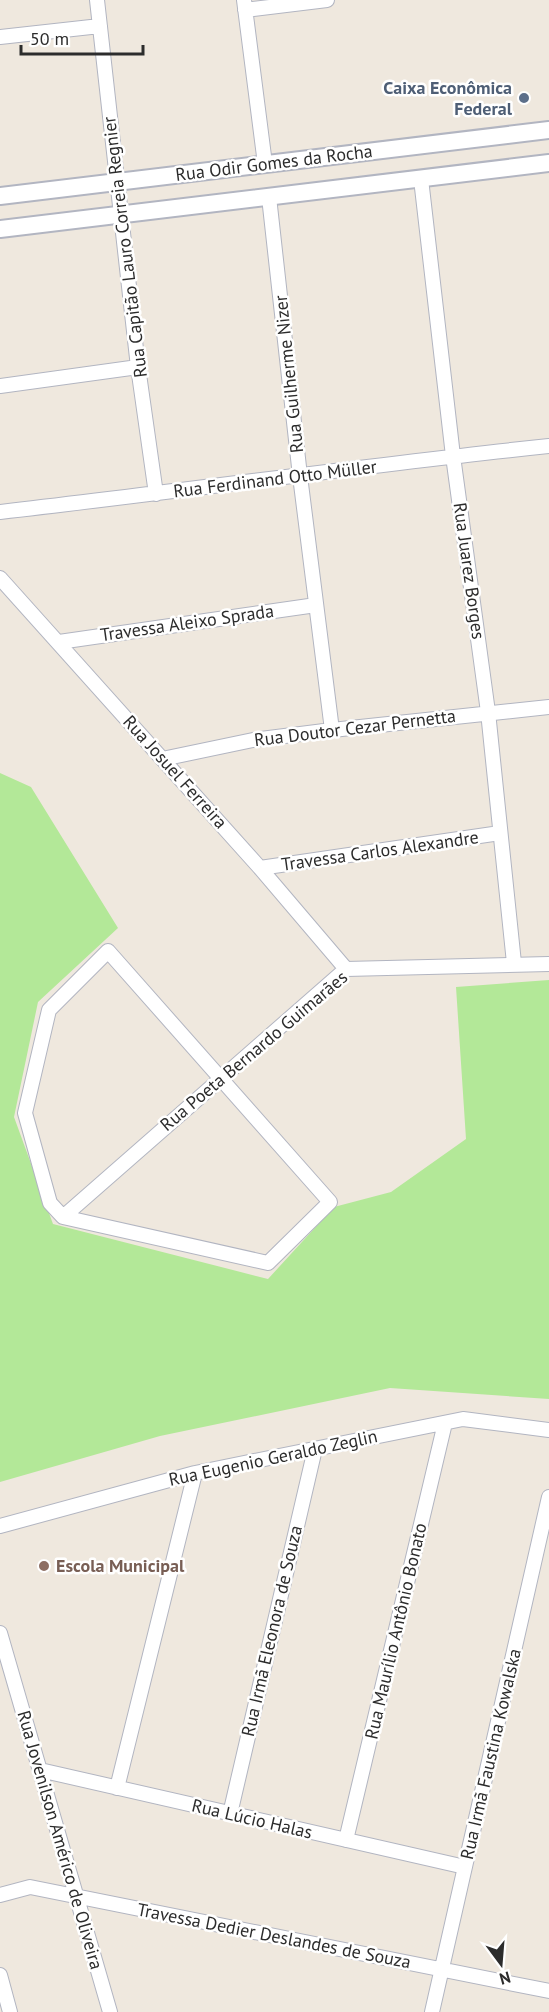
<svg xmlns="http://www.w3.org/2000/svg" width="549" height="2012" font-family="'PT Sans',sans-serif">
<rect width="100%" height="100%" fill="#efe8de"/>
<path fill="#b3e898" d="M0 773 31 787 118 928 38 1002 14 1117 53 1224 268 1279 334 1207 391 1192 466 1139 456 987 549 980V1399L390 1388 160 1436 0 1482Z"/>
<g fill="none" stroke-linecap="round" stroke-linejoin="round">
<g stroke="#b2b5c1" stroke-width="16">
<path id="minor" d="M97 0 138 367 156 494
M244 0 265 164
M245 10 327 0
M0 37 100 26
M421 179 453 456 488 712 514 963
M269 197 300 476 332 730
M0 386 138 367
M0 512C183 491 366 465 549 446
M0 578 260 868 346 969
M59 642 316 605
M162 759 253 740 332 730 549 707
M260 868 500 833
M108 951 330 1202 268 1263 63 1217 50 1203 25 1113 49 1010Z
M63 1217 346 969 549 964
M0 1526 195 1473 463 1419 549 1430
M0 1633 110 2012
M40 1770 465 1867
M117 1788 195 1473
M230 1814 315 1449
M346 1840 445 1423
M0 1895 30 1887 549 1991
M0 1975 10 2012
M432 2012 549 1497"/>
</g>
<g stroke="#b2b5c1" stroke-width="20">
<path id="tertiary" d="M0 196 549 130
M0 229 549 163"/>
</g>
<use href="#minor" stroke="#fff" stroke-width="14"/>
<use href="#tertiary" stroke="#fff" stroke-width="16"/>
</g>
<circle fill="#5c6f8a" stroke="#fff" stroke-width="2" cx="524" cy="98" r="6"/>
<circle fill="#8d6e63" stroke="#fff" stroke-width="2" cx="44" cy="1566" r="6"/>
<g text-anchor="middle" stroke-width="5" stroke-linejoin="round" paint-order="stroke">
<g font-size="18" font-weight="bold" fill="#4e5e75" stroke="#fff" text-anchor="end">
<text x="512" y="94">Caixa Econômica<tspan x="512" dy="21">Federal</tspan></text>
</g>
<g font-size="18" fill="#2c2c2c" stroke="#fff">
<text transform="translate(274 163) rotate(-7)" y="6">Rua Odir Gomes da Rocha</text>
<text transform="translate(125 247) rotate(-97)" y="6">Rua Capitão Lauro Correia Regnier</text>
<text transform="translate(289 374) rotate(-96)" y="6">Rua Guilherme Nizer</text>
<text transform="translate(275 479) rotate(-7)" y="6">Rua Ferdinand Otto Müller</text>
<text transform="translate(469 571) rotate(82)" y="6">Rua Juarez Borges</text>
<text transform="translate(187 623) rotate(-8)" y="6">Travessa Aleixo Sprada</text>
<text transform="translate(355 728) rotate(-7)" y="6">Rua Doutor Cezar Pernetta</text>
<text transform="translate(175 772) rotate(48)" y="6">Rua Josuel Ferreira</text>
<text transform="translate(380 851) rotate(-8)" y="6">Travessa Carlos Alexandre</text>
<text transform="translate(254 1051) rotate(-40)" y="6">Rua Poeta Bernardo Guimarães</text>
<text transform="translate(273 1458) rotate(-12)" y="6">Rua Eugenio Geraldo Zeglin</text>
<text transform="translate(272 1631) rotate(-77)" y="6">Rua Irmã Eleonora de Souza</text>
<text transform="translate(396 1631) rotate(-77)" y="6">Rua Maurílio Antônio Bonato</text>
<text transform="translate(491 1754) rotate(-77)" y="6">Rua Irmã Faustina Kowalska</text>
<text transform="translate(252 1819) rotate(13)" y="6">Rua Lúcio Halas</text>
<text transform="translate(60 1840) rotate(74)" y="6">Rua Jovenilson Américo de Oliveira</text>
<text transform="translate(274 1936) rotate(11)" y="6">Travessa Dedier Deslandes de Souza</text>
</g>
<g font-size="18" font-weight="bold" fill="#785e54" stroke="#fff" text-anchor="start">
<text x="56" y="1572">Escola Municipal</text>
</g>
</g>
<g transform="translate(501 1964) rotate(164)" stroke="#ffffff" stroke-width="4.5" paint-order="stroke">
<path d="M0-4.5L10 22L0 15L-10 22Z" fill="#2c2c2c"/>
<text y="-9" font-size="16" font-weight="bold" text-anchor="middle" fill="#2c2c2c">N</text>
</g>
<path d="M21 45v9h122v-9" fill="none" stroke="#2c2c2c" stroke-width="3"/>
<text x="30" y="45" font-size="18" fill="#2c2c2c" stroke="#ffffff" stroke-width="4.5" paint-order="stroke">50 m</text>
</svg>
